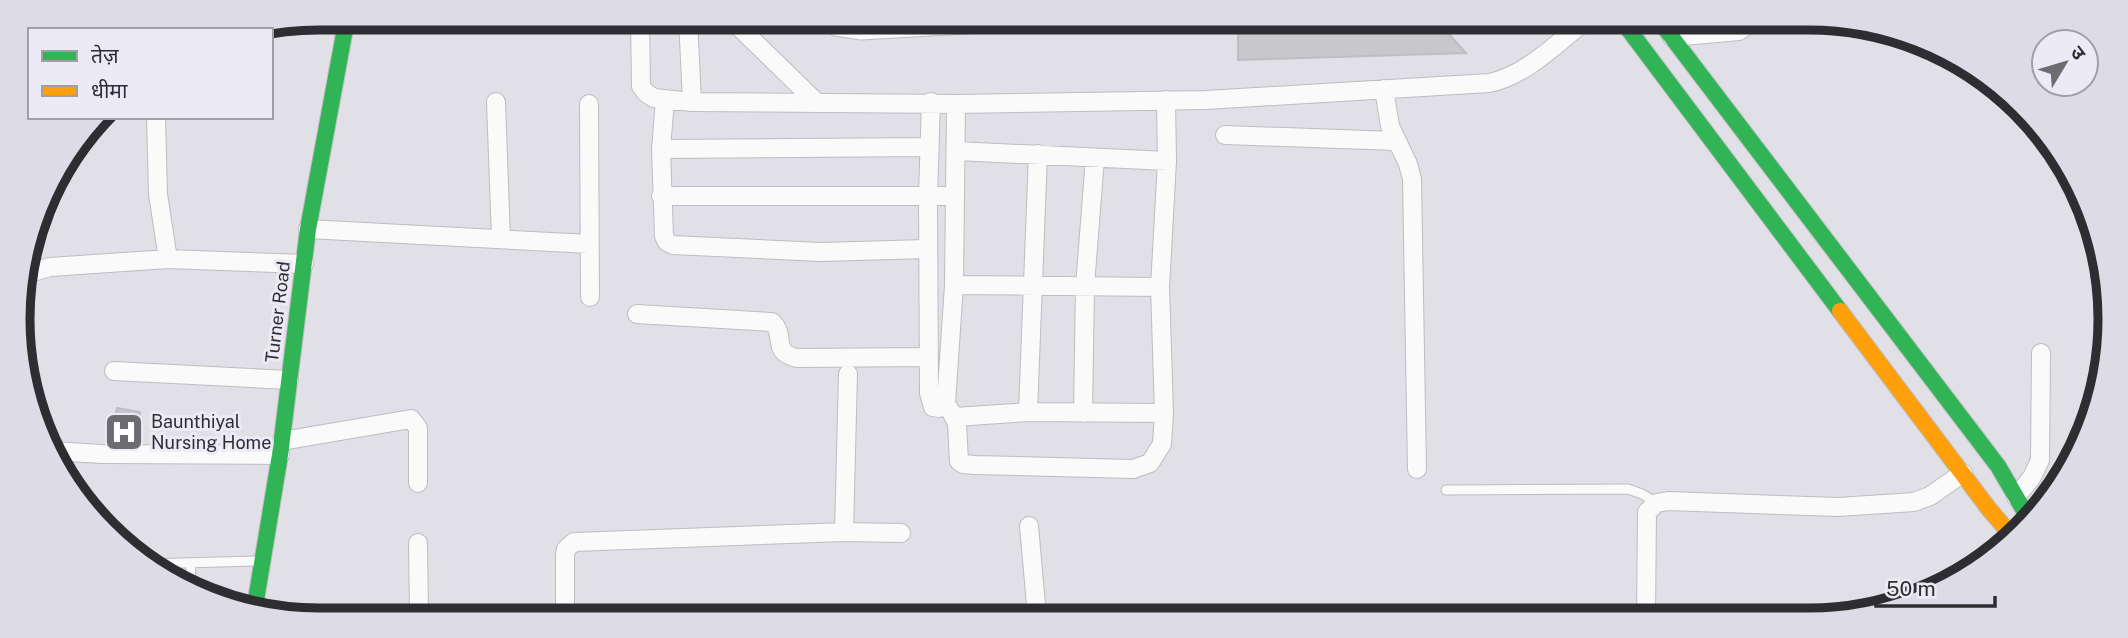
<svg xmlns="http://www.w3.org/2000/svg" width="2128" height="638" font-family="'Public Sans','Noto Sans Devanagari',sans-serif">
<rect width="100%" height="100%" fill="#e1e0e6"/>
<path fill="#c8c8cc" stroke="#bebdc2" stroke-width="2" d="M1238 21 1438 22 1466 53 1238 60Z
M117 408 140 412 135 443 111 439Z"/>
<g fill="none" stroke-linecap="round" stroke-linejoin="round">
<g stroke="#bdbdc1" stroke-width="11">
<path id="lane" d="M818 19 835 31 861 35 1035 25 1050 20
M1446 490 1628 489 1642 494 1657 503
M146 564 260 561
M190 586 191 563"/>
</g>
<g stroke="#bdbdc1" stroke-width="20">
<path id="street" d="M640 19 641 86 646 93 654 98 692 102 956 104 1206 100 1489 83C1525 76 1556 44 1584 22
M688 19 692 102
M731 19 816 102
M1672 37 1739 31 1750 23
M1997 88 2003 94
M1384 89 1390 126 1408 164 1412 179 1417 469
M665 100 661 149 664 236 667 242 673 245 820 252 927 249
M496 102 501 239
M931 102 928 196 929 393 933 407 939 408 946 403
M589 104 590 297
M956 104 954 285 946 403 957 423 959 461 963 464 975 465 1133 469 1150 463 1162 444 1164 413 1160 287 1167 161 1166 100
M156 117 158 194 168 259
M1225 135 1396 141
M661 149 930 147
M956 151 1167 161
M661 196H955
M308 229 589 244
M22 275 50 267 168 259 304 264
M954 285 1160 287
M637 314 772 322C787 336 770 352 797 358L928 357
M114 371 289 380
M1028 412 1038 154
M1083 413 1085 286 1095 158
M955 417 1028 412 1164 413
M282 441 411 419 418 428V483
M52 451 102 454 280 455
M2016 497 2032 477 2040 460 2041 353
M1029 526 1037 616
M844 532 848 374
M418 543 419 615
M565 615V555L566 549 574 542 844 532 901 533
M1646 618 1647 512 1657 503 1668 501 1838 507 1914 502 1930 496 1963 473"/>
</g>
<g stroke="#bdbdc1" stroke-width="18">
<path id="fast" d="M1623 22 1840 311
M1661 23 1998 466 2029 519
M254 612 280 455 308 229 347 18"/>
</g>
<g stroke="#bdbdc1" stroke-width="18">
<path id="slow" d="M1840 311 1989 509 2014 538"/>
</g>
<use href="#lane" stroke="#fafafb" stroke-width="9"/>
<use href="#street" stroke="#fafafb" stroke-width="18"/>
<use href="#fast" stroke="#30b455" stroke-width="16"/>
<use href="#slow" stroke="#ff9f0a" stroke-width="16"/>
</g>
<defs>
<g id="hospital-square" transform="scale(2.0125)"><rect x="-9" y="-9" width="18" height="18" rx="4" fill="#6d6c71" stroke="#eceaf6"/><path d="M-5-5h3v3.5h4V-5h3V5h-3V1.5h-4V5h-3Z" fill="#fff"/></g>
</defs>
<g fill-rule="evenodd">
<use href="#hospital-square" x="124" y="432"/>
</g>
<g text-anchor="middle" stroke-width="6" stroke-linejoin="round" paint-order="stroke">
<g font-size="18" fill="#2e2e32" stroke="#eceaf6">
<text transform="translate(278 312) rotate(-83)" y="6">Turner Road</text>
</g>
<g font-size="18" fill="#2e2e32" stroke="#eceaf6" text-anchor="start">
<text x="151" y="428">Baunthiyal<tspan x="151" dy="21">Nursing Home</tspan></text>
</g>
</g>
<path d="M0 0H2128V638H0ZM319 30H1809A289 289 0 0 1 2098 319V319A289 289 0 0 1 1809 608H319A289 289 0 0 1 30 319V319A289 289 0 0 1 319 30Z" fill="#dddbe6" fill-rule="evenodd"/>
<path fill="none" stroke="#2e2e32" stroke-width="9" d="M319 30H1809A289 289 0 0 1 2098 319V319A289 289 0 0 1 1809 608H319A289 289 0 0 1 30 319V319A289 289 0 0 1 319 30Z"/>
<rect x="28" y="28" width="245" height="91" fill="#eceaf6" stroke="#a09fa8" stroke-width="2"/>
<rect x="42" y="51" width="35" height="10" fill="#30b455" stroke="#a09fa8" stroke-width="2"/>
<text x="91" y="63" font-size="21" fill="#2e2e32">तेज़</text>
<rect x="42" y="86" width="35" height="10" fill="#ff9f0a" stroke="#a09fa8" stroke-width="2"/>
<text x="91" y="98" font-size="21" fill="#2e2e32">धीमा</text>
<g transform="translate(2065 63) rotate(52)"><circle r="33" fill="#eceaf6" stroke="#a09fa8" stroke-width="2"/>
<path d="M0-5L12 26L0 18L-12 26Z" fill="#6d6c71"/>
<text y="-10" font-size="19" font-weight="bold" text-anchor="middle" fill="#2e2e32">उ</text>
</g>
<path d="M1876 596v10h119v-10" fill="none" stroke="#2e2e32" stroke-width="3.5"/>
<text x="1886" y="596" font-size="21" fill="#2e2e32" stroke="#eceaf6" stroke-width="5" paint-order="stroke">50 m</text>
</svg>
